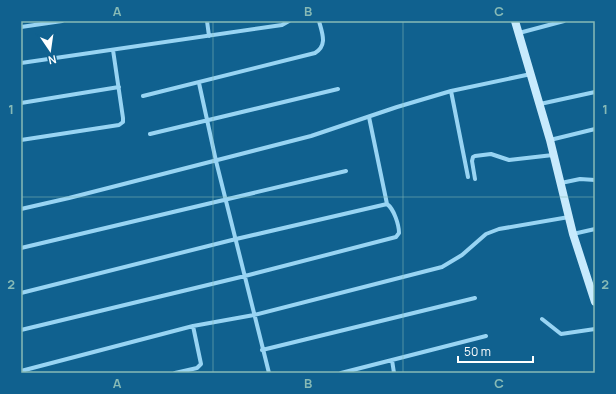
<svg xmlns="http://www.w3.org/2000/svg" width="616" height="394" font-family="Manrope,sans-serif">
<rect width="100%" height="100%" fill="#10618f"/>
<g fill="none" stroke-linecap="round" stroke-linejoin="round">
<path stroke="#98d4f3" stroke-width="4" d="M207 21 209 36
M21 27 62 21
M519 33 564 21
M21 63 282 25 289 21
M199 83 216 161 269 373
M451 91 468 177
M143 96 315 53C328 45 322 33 319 21
M21 103 119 87
M540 104 595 92
M369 117 387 204
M150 134 338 89
M21 140 119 125 123 122V118L113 50
M550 140 595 129
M475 179 472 161 473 157 475 156 491 154 509 160 553 155
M561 183 580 179 595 180
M21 209 69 198 311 136 397 107 451 91 531 74
M573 234 595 229
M21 248 346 171
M21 293 236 239 387 204C394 209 399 225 399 233L396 237 245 276 21 330
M542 319 561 334 595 329
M262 350 475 298
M392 360 394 373
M21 371 193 326 254 315 442 267 462 255 486 234 499 229 569 217
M175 373 197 368 201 364 193 326
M341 373 486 336"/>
<path stroke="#c7eafd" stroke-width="8" d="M515 21 550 140 573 234 595 302"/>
</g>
<path fill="none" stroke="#87bab6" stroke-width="1" stroke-opacity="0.55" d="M213 21V373M403 21V373M21 197H595"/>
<rect width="616" height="394" fill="none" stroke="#10618f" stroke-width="44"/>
<g transform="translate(50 50) rotate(167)" stroke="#10618f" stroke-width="3" paint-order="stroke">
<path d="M0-3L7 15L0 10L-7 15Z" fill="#ffffff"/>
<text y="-6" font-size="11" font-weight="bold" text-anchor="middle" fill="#ffffff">N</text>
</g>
<path d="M458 356v6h75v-6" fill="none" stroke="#ffffff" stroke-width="2"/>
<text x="464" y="356" font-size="12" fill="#ffffff" stroke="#10618f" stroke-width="3" paint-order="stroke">50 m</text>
<rect x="22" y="22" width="572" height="350" fill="none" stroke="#87bab6" stroke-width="1.5"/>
<g font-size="13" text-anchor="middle" font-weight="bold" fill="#87bab6">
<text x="117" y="16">A</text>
<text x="308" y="16">B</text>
<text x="499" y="16">C</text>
<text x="11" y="114">1</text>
<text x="605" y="114">1</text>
<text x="11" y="289">2</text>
<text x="605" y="289">2</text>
<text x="117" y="388">A</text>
<text x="308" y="388">B</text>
<text x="499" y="388">C</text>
</g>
</svg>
